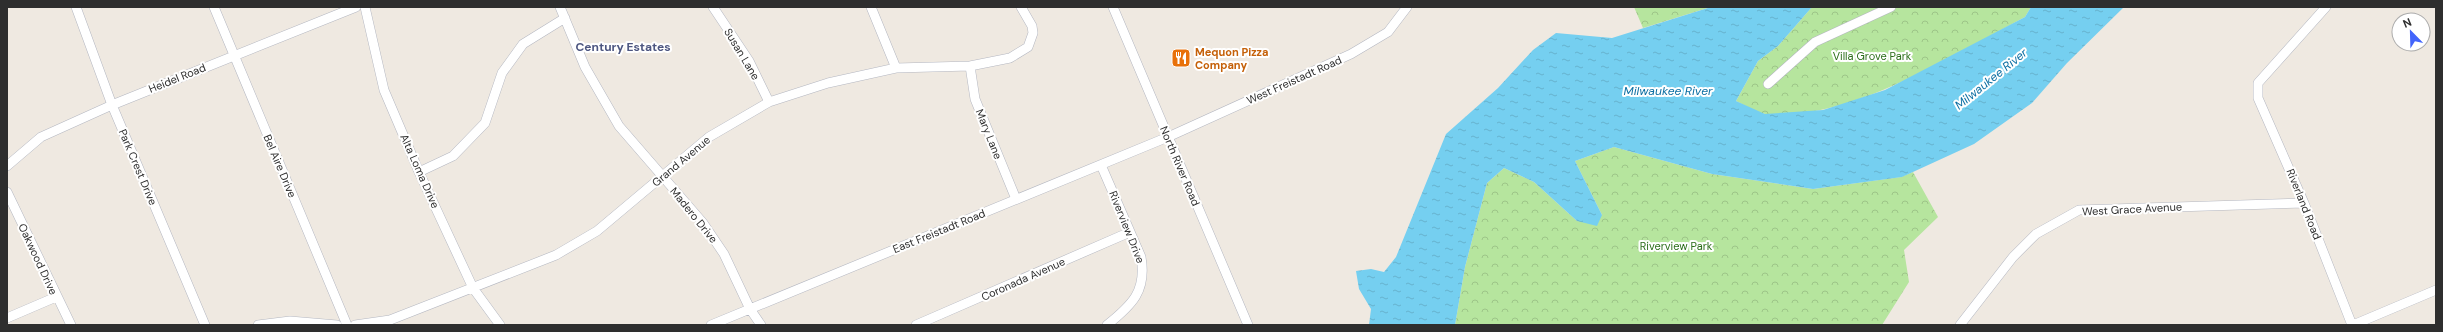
<svg xmlns="http://www.w3.org/2000/svg" width="2443" height="332" font-family="'DM Sans',sans-serif">
<defs>
<pattern id="forest-crowns" width="20" height="18" patternUnits="userSpaceOnUse"><rect width="20" height="18" fill="#b6e59e"/><path d="M2 6a3 3 0 1 1 6 0M12 15a3 3 0 1 1 6 0" fill="none" stroke="#9dc588"/></pattern>
<pattern id="water-ripples" width="26" height="14" patternUnits="userSpaceOnUse"><rect width="26" height="14" fill="#75cff0"/><path d="M2 4q2-2 4 0t4 0M15 11q2-2 4 0t4 0" fill="none" stroke="#66b2ce"/></pattern>
</defs>
<rect width="100%" height="100%" fill="#efe9e1"/>
<path fill="url(#forest-crowns)" d="M1634 7H1711L1643 28Z
M1812 7H1880L1801 47 1891 7H2031L2025 17C1951 56 1851 121 1766 114 1757 114 1745 105 1736 101L1758 61 1778 46Z
M1614 147 1712 174 1813 189 1901 177 1913 172 1938 217 1904 250 1909 282 1882 325H1455L1465 267 1487 183 1504 168 1534 182 1577 221 1602 215 1575 161Z"/>
<path fill="url(#water-ripples)" d="M1711 7H1812L1778 46 1758 61 1736 101 1765 114 1823 110 1885 90 2025 17 2031 7H2124L2067 63 2032 103 1974 144 1902 177 1813 189 1712 174 1614 147 1575 161 1602 215 1597 226 1577 221 1534 182 1504 168 1487 183 1465 267 1455 325H1369L1371 309 1359 289 1356 271 1371 269 1384 272 1396 257 1446 134 1498 88 1533 50 1556 33 1612 38Z"/>
<g fill="none" stroke-linecap="round" stroke-linejoin="round">
<g stroke="#b4b7c1" stroke-width="10">
<path id="minor" d="M76 7 112 105 205 325
M214 7 347 325
M365 7 384 90 419 172 473 288 500 325
M560 7 585 67 619 126 703 223 724 254 750 309 761 325
M713 7 749 61 769 102
M871 7 896 68
M1113 7 1248 325
M2326 7 2258 83V98L2304 203 2352 325
M970 66 975 99 1016 199
M1768 84 1815 42 1891 7
M1101 165 1141 257C1147 291 1132 305 1107 325
M7 166 41 137 112 105 356 7
M419 172 453 156 485 123 502 73 523 44 565 18
M7 192 71 325
M7 318 56 297
M258 325 290 321 337 325
M355 325 390 320 556 255 597 231 709 137 769 102 828 83 896 68 970 66 1010 58 1028 47 1033 33 1032 26 1021 7
M711 325 1168 137 1351 54 1388 32 1407 7
M916 325 1130 232
M1960 325 2013 257 2036 234 2079 210 2304 203
M2353 325 2436 290"/>
</g>
<use href="#minor" stroke="#fff" stroke-width="9"/>
</g>
<defs>
<g id="restaurant-square" transform="scale(1)"><rect x="-9" y="-9" width="18" height="18" rx="4" fill="#e8710a" stroke="#fff"/><path d="M-5-6h1v4h1v-4h1v4h1v-4h1v5L-1.5 .5V6h-2V.5L-5-1ZM5-6V6H3V1.5H1.5Q1.5-4 5-6Z" fill="#fff"/></g>
</defs>
<g fill-rule="evenodd">
<use href="#restaurant-square" x="1181" y="58"/>
</g>
<g text-anchor="middle" stroke-width="4" stroke-linejoin="round" paint-order="stroke">
<g font-size="11" font-weight="bold" fill="#c56008" stroke="#fff" text-anchor="start">
<text x="1195" y="56">Mequon Pizza<tspan x="1195" dy="13">Company</tspan></text>
</g>
<g font-size="11" fill="#2e2e2e" stroke="#fff">
<text transform="translate(742 54) rotate(59)" y="4">Susan Lane</text>
<text transform="translate(177 78) rotate(-22)" y="4">Heidel Road</text>
<text transform="translate(1294 80) rotate(-24)" y="4">West Freistadt Road</text>
<text transform="translate(989 134) rotate(68)" y="4">Mary Lane</text>
<text transform="translate(681 161) rotate(-40)" y="4">Grand Avenue</text>
<text transform="translate(280 166) rotate(67)" y="4">Bel Aire Drive</text>
<text transform="translate(1180 166) rotate(67)" y="4">North River Road</text>
<text transform="translate(138 167) rotate(67)" y="4">Park Crest Drive</text>
<text transform="translate(420 171) rotate(66)" y="4">Alta Loma Drive</text>
<text transform="translate(2304 204) rotate(68)" y="4">Riverland Road</text>
<text transform="translate(2132 209) rotate(-3)" y="4">West Grace Avenue</text>
<text transform="translate(694 215) rotate(51)" y="4">Madero Drive</text>
<text transform="translate(1127 227) rotate(68)" y="4">Riverview Drive</text>
<text transform="translate(939 231) rotate(-22)" y="4">East Freistadt Road</text>
<text transform="translate(38 259) rotate(65)" y="4">Oakwood Drive</text>
<text transform="translate(1023 279) rotate(-24)" y="4">Coronada Avenue</text>
</g>
<g font-size="11" fill="#2c6e1b" stroke="#fff">
<text x="1872" y="60">Villa Grove Park</text>
<text x="1676" y="250">Riverview Park</text>
</g>
<g font-size="12" font-weight="bold" fill="#4d5680" stroke="#fff">
<text x="623" y="51">Century Estates</text>
</g>
<g font-size="12" font-style="italic" fill="#0d6fa3" stroke="#fff">
<text transform="translate(1991 79) rotate(-39)" y="4">Milwaukee River</text>
<text x="1668" y="95">Milwaukee River</text>
</g>
</g>
<rect width="2443" height="332" fill="none" stroke="#2e2e2e" stroke-width="16"/>
<g transform="translate(2411 32) rotate(337)"><circle r="19" fill="#ffffff" stroke="#ababab"/>
<path d="M0-3L7 15L0 10L-7 15Z" fill="#4264fb"/>
<text y="-6" font-size="11" font-weight="bold" text-anchor="middle" fill="#2e2e2e">N</text>
</g>
</svg>
